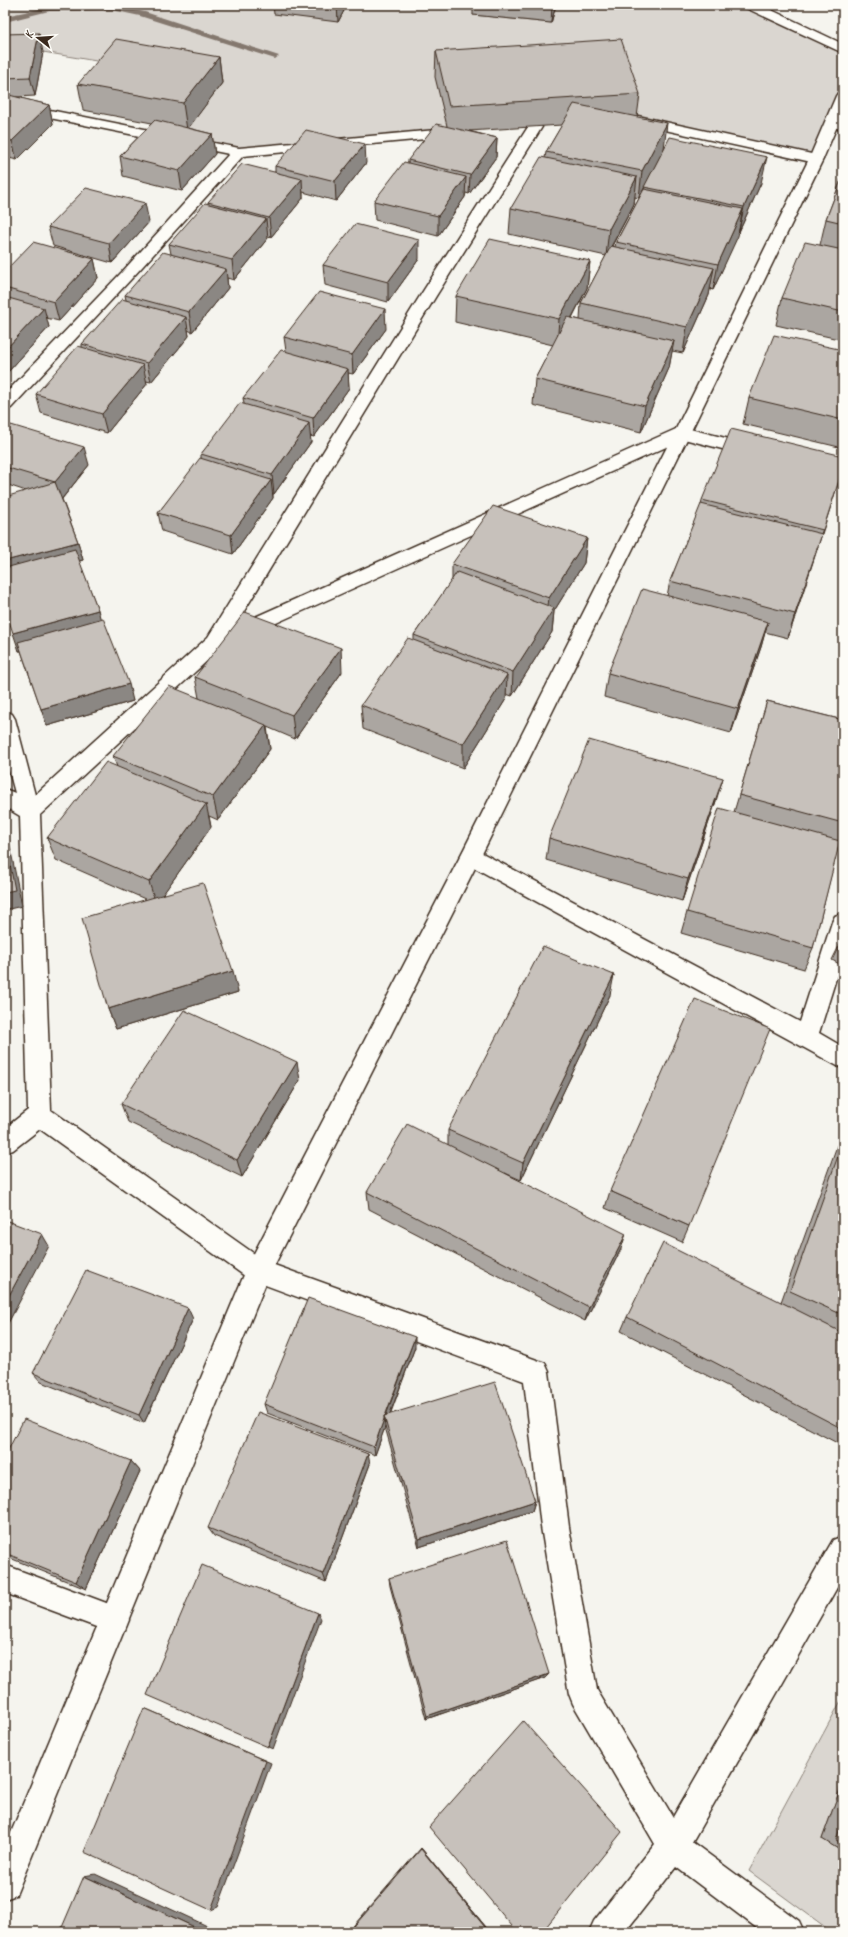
<svg xmlns="http://www.w3.org/2000/svg" width="848" height="1937" font-family="Caveat,sans-serif">
<rect width="100%" height="100%" fill="#f5f4ee"/>
<filter id="ink" filterUnits="userSpaceOnUse"><feTurbulence type="fractalNoise" baseFrequency=".025" numOctaves="2"/><feDisplacementMap in="SourceGraphic" scale="8" xChannelSelector="R" yChannelSelector="G"/><feConvolveMatrix kernelMatrix="1 2 1 2 8 2 1 2 1" color-interpolation-filters="sRGB"/></filter>
<g filter="url(#ink)">
<path fill="#dad6d0" stroke="#8a8077" d="M5 5H279L338 22 347 5H476L473 15 551 23 556 5H751L843 49V125L832 123 816 159 436 77 449 133 239 152 178 140 120 65 43 52 5 53Z
M843 1697V1781L822 1839 843 1852V1932H832L749 1871Z"/>
<g fill="none" stroke-linecap="round" stroke-linejoin="round">
<path fill="#84786e" fill-rule="evenodd" d="M112 6 145 12 279 56 275 59 272 58 140 16 112 10 49 11 5 22V16L49 7Z"/>
<g stroke="#3b2a1e" stroke-width="3">
<path id="street" d="M5 101 239 148 458 128 463 129 465 132 463 135 458 136 243 156 132 278 11 408 5 409V394L122 272 229 154 5 109Z
M638 116 816 155 821 156 823 159 821 162 816 163 633 123 631 120 633 117Z
M832 119 843 121V129L827 126 825 123 827 120Z
M535 123 540 124 542 127 436 296 235 626 676 429 682 427 753 445 759 447 762 451 759 455 753 457 684 439 245 637 238 639 231 637 230 634 222 647 40 815 51 1110 266 1262 545 1363 549 1372 569 1527 597 1690 673 1817 833 1540 843 1536V1577L692 1842 799 1921 804 1932H762L676 1867 625 1932H589L594 1921 655 1844 573 1704 569 1694 541 1527 524 1381 249 1279 40 1129 13 1150 5 1153V1128L28 1110 20 816 5 807V789L15 793 5 756V711L12 714 15 719 35 795 208 637 420 296 528 127 530 124Z
M471 847 800 1022 832 922 835 916 843 913V956L819 1033 843 1047V1069L464 862 461 856 464 850Z
M5 1565 125 1610 129 1620 125 1630 115 1634 5 1593Z"/>
</g>
<g stroke="#3b2a1e" stroke-width="3">
<path id="secondary" d="M745 5H761L843 44V53L746 8Z
M843 92V112L823 159 690 433 481 856 268 1278 16 1895 5 1899V1847L249 1263 463 851 674 433 809 159 836 96 838 93Z"/>
</g>
<use href="#street" fill="#fdfcf7" fill-rule="evenodd"/>
<use href="#secondary" fill="#fdfcf7" fill-rule="evenodd"/>
</g>
<path fill="#aba6a1" stroke="#3b2a1e" fill-rule="evenodd" d="M273 5H347L338 22 274 14Z
M473 5H556L551 23 473 15Z
M5 34 43 52 35 96 16 97 49 105 53 124 17 160 5 157Z
M436 51 640 94 637 117 664 149 761 183 713 290 710 289 709 295 683 353 672 351 669 368 641 432 533 405 535 379 553 345 455 322 456 296 590 261 587 288 572 318 580 320 581 303 606 256 509 234 511 208 545 158 546 152 562 125 469 131 497 138 496 157 469 194 466 193 465 197 438 236 375 220 374 201 408 163V160L447 126 435 77ZM644 187V189L616 242 615 247 612 246 634 204 635 197 639 198Z
M219 57 222 83 188 128 212 134 215 154 182 191 123 176 120 156 152 123 83 110 78 84Z
M366 163 336 201 303 192V198L271 237 268 236V238L234 280 227 278 228 288 192 332 188 330 189 336 151 382 146 381 147 384 107 433 41 413 36 394 82 347V344L126 300 125 295 171 254 169 244 208 204V202L275 172V166Z
M843 175V340L776 325 782 298 820 245 826 219Z
M149 222 112 263 53 246 48 227Z
M94 259 98 278 59 321 46 318 49 327 7 373 5 372V271Z
M419 259 388 302 325 285 323 265Z
M386 329 353 374 348 373 349 388 314 437 310 436 311 442 274 494H273V498L233 554 162 531 158 513 201 459V454L244 404 243 398 286 351 284 337Z
M843 350V448L743 424 749 398Z
M5 432 89 465 62 499 78 542 83 560 79 561 98 610 100 619 133 701 47 726 21 651H19L26 491 5 484Z
M843 456 821 536 788 638 765 632 761 647 731 733 604 697 608 673 667 596 670 581 701 506 702 500Z
M587 538 584 563 554 611 552 632 512 696 506 694V699L463 768 363 729 361 705 414 640V635L452 580V564Z
M342 672 295 739 267 727 270 749 218 820 209 816 211 827 163 894 238 992 116 1029 108 1009 145 899 56 860 47 838 117 767 113 756 199 698 195 677Z
M767 701 843 720V848L838 847 813 948 804 969 681 933 687 912 734 812Z
M716 801 682 901 546 860 549 838Z
M843 938V966L832 960Z
M610 995 521 1180 505 1173 621 1249 585 1321 369 1209 367 1192 448 1145V1130Z
M300 1080 242 1177 128 1122 121 1104Z
M843 1129V1446L621 1331 627 1317 781 1302Z
M610 1191 689 1226 682 1242 605 1208Z
M193 1319 144 1423 41 1382 33 1373Z
M415 1347 390 1415 535 1501 532 1511 419 1547 385 1427 375 1455 267 1413 264 1404Z
M5 1456 131 1461 140 1471 86 1589 5 1556Z
M370 1464 326 1582 214 1536 208 1528Z
M389 1578 549 1674 545 1678 426 1719 390 1586Z
M843 1781V1852L822 1839Z
M421 1848 490 1932H348Z"/>
<path fill="#8b8783" stroke="#3b2a1e" d="M337 5H347L338 22Z
M552 5H556L551 23Z
M39 33 43 52 35 96 30 77Z
M219 57 222 83 187 130 183 103Z
M49 105 53 124 17 160 12 141Z
M667 123 664 149 639 198 642 171Z
M212 134 215 154 182 191 179 171Z
M497 138 496 157 469 194 470 175Z
M365 144 366 163 336 201 335 181Z
M767 157 761 183 738 234 744 207Z
M466 177 465 197 438 236V216Z
M637 177 634 204 606 256 609 229Z
M302 179 303 198 271 237 269 218Z
M145 203 149 222 112 263 109 243Z
M743 209 738 236 713 290 718 264Z
M266 219 268 238 234 280 232 260Z
M419 240V259L388 302V282Z
M94 259 98 278 59 321 54 302Z
M590 261 587 288 557 346 559 319Z
M714 268 709 295 683 353 687 327Z
M226 269 228 288 192 332 189 312Z
M44 308 49 327 7 373 5 365V350Z
M385 309 386 329 353 374 352 355Z
M186 317 189 336 151 382 147 363Z
M674 341 669 368 641 432 645 406Z
M143 365 147 384 107 433 102 414Z
M348 369 349 388 314 437 313 418Z
M309 423 311 442 274 494 272 475Z
M84 447 89 465 60 501 55 482Z
M843 468 814 559 788 638 795 614Z
M271 480 273 498 233 554 231 535Z
M587 538 584 563 554 611 552 632 512 696 513 672 546 620 549 598Z
M78 542 83 560 5 581V561Z
M98 610 103 628 19 651 13 633Z
M768 622 761 647 731 733 738 709Z
M341 648 342 672 295 739 292 715Z
M507 675 506 699 463 768V744Z
M129 684 133 701 47 726 41 709Z
M266 725 270 749 218 820 213 797Z
M723 778 716 801 682 901 688 879Z
M206 804 211 827 156 904 149 882Z
M5 827 7 832 22 906 5 910Z
M233 971 238 992 116 1029 108 1009Z
M614 975 610 995 521 1180 523 1163Z
M297 1062 300 1080 242 1177 237 1160Z
M42 1234 49 1246 5 1329V1303Z
M626 1234 621 1249 585 1321 589 1307Z
M188 1308 193 1319 144 1423 139 1415Z
M415 1337V1347L386 1424 385 1418Z
M384 1419 385 1427 375 1455 374 1447Z
M368 1454 370 1464 326 1582 323 1574Z
M131 1461 140 1471 86 1589 76 1582Z
M535 1501 532 1511 419 1547V1539Z
M318 1613 321 1619 273 1749 268 1747Z
M549 1674 545 1678 426 1719 427 1716Z
M144 1708 271 1763 218 1907 211 1910Z
M421 1848 490 1932H489L421 1849Z
M95 1874 218 1931V1932H205L84 1876Z"/>
<path fill="#c7c1bb" stroke="#3b2a1e" d="M39 33 30 77 5 78V34Z
M116 39 219 57 183 103 78 84Z
M621 39 640 94 449 106 436 51Z
M5 94 49 105 12 141 5 139Z
M574 104 667 123 642 171 546 152Z
M155 120 212 134 179 171 120 156Z
M436 124 497 138 470 175 408 160Z
M306 130 365 144 335 181 275 166Z
M670 137 767 157 744 207 644 187Z
M541 157 637 177 609 229 511 208Z
M404 162 466 177 438 216 374 201Z
M242 164 302 179 269 218 208 202Z
M843 175V223L826 219Z
M86 188 145 203 109 243 48 227Z
M644 189 743 209 718 264 616 242Z
M205 203 266 219 232 260 169 244Z
M355 224 419 240 388 282 323 265Z
M490 239 590 261 559 319 456 296Z
M33 242 94 259 54 302 5 288V271Z
M805 242 843 250V312L782 298Z
M611 246 714 268 687 327 581 303Z
M163 252 226 269 189 312 125 295Z
M319 292 385 309 352 355 284 337Z
M5 297 44 308 5 350Z
M122 299 186 317 147 363 82 344Z
M567 317 674 341 645 406 535 379Z
M774 335 843 350V420L749 398Z
M78 346 143 365 102 414 36 394Z
M281 350 348 369 313 418 243 398Z
M240 403 309 423 272 475 201 454Z
M11 425 84 447 55 482 5 467V432Z
M731 429 843 456V468L823 530 702 500Z
M200 458 271 480 231 535 158 513Z
M55 482 78 542 5 561V497Z
M701 504 822 534 795 614 670 581Z
M493 506 587 538 549 598 452 564Z
M75 549 98 610 13 633 5 609V568Z
M457 572 554 608 513 672 414 635Z
M642 589 768 622 738 709 608 673Z
M245 612 341 648 292 715 195 677Z
M103 618 129 684 41 709 18 642Z
M408 638 507 675 463 744 361 705Z
M169 686 266 725 213 797 113 756Z
M767 701 843 720V823L739 795Z
M589 740 723 778 688 879 549 838Z
M106 762 206 804 149 882 47 838Z
M719 808 840 841 813 948 687 912Z
M5 839 15 890 5 892Z
M203 883 233 971 108 1009 82 918Z
M543 946 614 975 523 1163 448 1130Z
M695 999 770 1029 689 1226 610 1191Z
M184 1010 297 1062 237 1160 121 1104Z
M407 1124 626 1234 589 1307 367 1192Z
M843 1142V1315L790 1291Z
M5 1220 42 1234 5 1303Z
M663 1243 843 1333V1429L627 1317Z
M86 1270 188 1308 139 1415 33 1373Z
M308 1298 415 1337 385 1416H384V1419L374 1447 264 1404Z
M495 1382 535 1501 419 1539 384 1416Z
M258 1412 368 1454 323 1574 208 1528Z
M24 1419 131 1461 76 1582 5 1553V1456Z
M507 1540 549 1674 427 1716 389 1578Z
M202 1565 318 1613 268 1747 147 1695Z
M144 1708 266 1761 211 1910 84 1852Z
M523 1721 622 1832 542 1932H517L429 1827Z
M843 1819V1844L836 1840Z
M421 1849 489 1932H349Z
M84 1876 205 1932H60Z"/>
</g>
<rect width="848" height="1937" fill="none" stroke="#fdfcf7" stroke-width="20"/>
<rect x="10" y="10" width="828" height="1917" fill="none" stroke="#3b2a1e" stroke-width="1.5" filter="url(#ink)"/>
<g transform="translate(38 38) rotate(287)" stroke="#fdfcf7" stroke-width="3" paint-order="stroke">
<path d="M0-3L7 15L0 10L-7 15Z" fill="#3b2a1e"/>
<text y="-6" font-size="11" font-weight="bold" text-anchor="middle" fill="#3b2a1e">K</text>
</g>
</svg>
